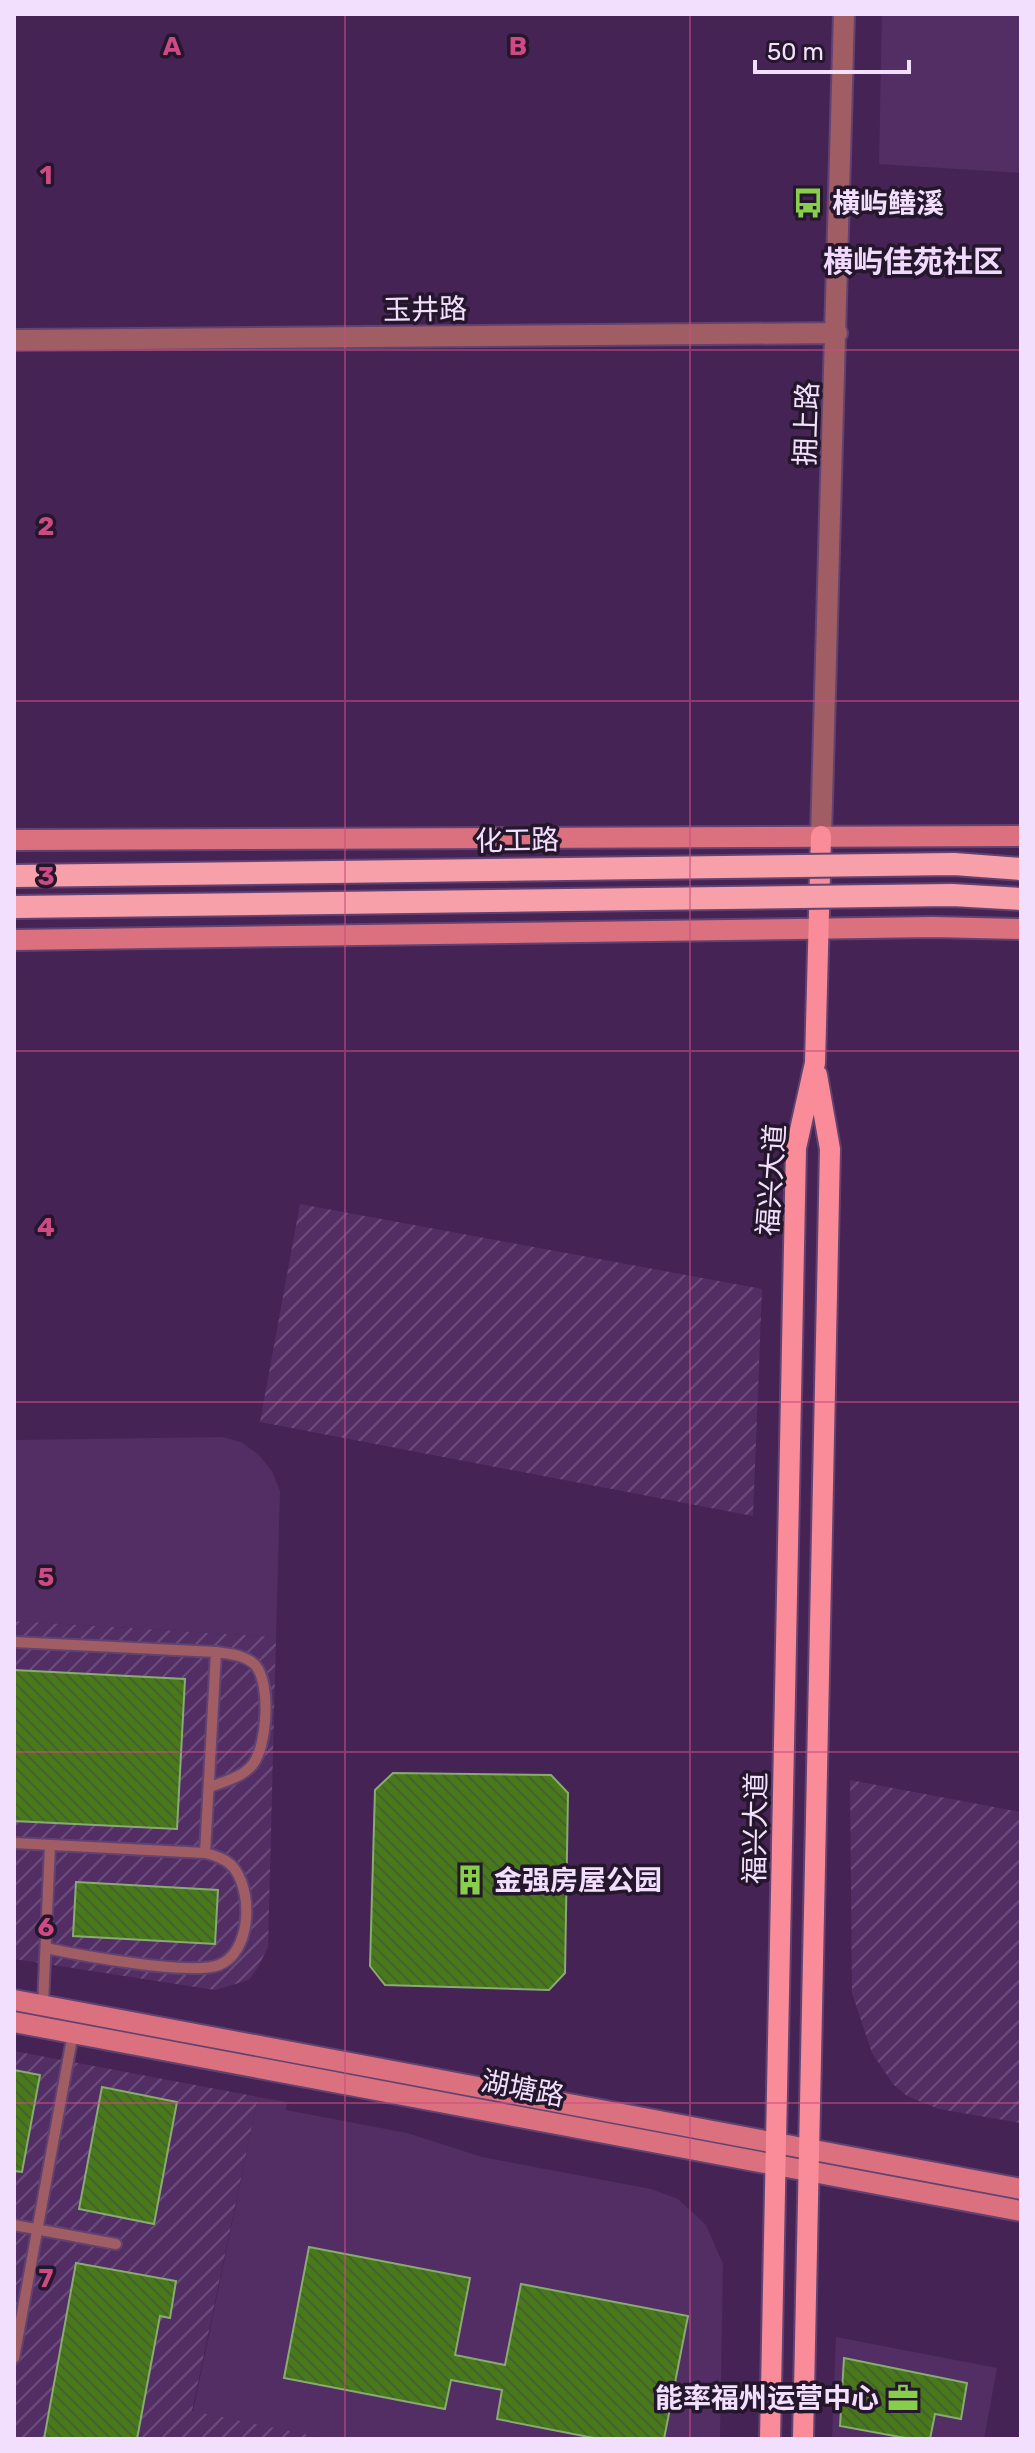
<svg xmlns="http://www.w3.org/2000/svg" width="1035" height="2453" font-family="Rubik,'Noto Sans SC',sans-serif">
<defs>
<pattern id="industrial-furrows" width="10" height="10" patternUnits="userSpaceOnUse" patternTransform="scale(2)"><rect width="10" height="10" fill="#522e64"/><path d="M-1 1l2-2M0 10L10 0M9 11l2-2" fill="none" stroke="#6b4c7b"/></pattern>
<pattern id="building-back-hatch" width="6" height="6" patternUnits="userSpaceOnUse" patternTransform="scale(2)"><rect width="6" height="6" fill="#48791a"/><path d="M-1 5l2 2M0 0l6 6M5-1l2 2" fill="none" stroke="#485e33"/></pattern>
</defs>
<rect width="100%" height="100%" fill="#452455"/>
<path fill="#522e64" d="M882 14H1021V173L879 164Z
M223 1437 241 1442 258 1454 272 1471 280 1491 276 1637 14 1621V1440Z
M258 2097 287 2102 286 2110 407 2133 482 2157 651 2189 678 2199 706 2225 723 2264 720 2439H328L193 2412Z
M836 2337 997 2368 984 2439H832Z"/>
<path fill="url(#industrial-furrows)" d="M300 1204 762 1289 753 1516 260 1422Z
M14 1621 276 1637 268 1947 258 1967 249 1980 215 1990 14 1959Z
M850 1780 1021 1812V2123L939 2109 907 2096 893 2084 872 2053 852 1993Z
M14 2051 258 2097 192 2411 328 2439H14Z"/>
<path fill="url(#building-back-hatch)" stroke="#88ab71" stroke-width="2" d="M14 1670 185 1679 177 1829 14 1821Z
M393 1773 551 1775 568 1793 565 1973 549 1990 385 1985 370 1966 375 1790Z
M76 1882 218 1890 215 1944 73 1936Z
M14 2070 40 2075 22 2172 14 2171Z
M102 2087 177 2102 154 2224 79 2209Z
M309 2247 470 2278 455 2355 505 2365 521 2284 688 2316 664 2439H599L497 2419 502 2390 451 2380 445 2409 284 2378Z
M76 2263 176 2281 170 2318 160 2316 137 2439H44Z
M844 2358 967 2383 961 2419 935 2414 930 2439H911L840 2426Z"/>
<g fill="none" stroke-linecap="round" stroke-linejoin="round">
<g stroke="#614270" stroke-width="14">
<path id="service" d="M14 1642 216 1652 205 1853 14 1843
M209 1787C224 1782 243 1777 253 1764 267 1746 271 1685 256 1666 247 1655 229 1654 216 1652
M46 1948C78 1955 192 1976 219 1965 250 1953 253 1897 236 1871 229 1860 217 1856 205 1853
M43 2005 50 1845
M14 2225 116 2244
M14 2358 73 2033"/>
</g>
<g stroke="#614270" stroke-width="24">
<path id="tertiary" d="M14 340 837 333
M821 836 844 14"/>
</g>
<g stroke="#614270" stroke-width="24">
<path id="secondary" d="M14 840 1021 836
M14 940 933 927 1021 929
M14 2000 1021 2189
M14 2022 1021 2211"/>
</g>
<g stroke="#614270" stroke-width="24">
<path id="primary" d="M770 2439 796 1148 815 1063 821 836
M803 2439 830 1149 817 1075"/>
</g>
<use href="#service" stroke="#a05d64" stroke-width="10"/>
<use href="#tertiary" stroke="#a05d64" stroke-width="20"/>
<use href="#secondary" stroke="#db717e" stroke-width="20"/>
<use href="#primary" stroke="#f98c98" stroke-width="20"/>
<g stroke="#614270" stroke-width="26" stroke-linecap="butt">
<path id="trunk-bridge" d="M14 876 954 864 1021 869
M14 907 952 895 1021 899"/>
</g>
<use href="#trunk-bridge" stroke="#f8a0a9" stroke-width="22"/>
</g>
<path fill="none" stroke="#ce4a84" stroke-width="2" stroke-opacity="0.55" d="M345 14V2439M690 14V2439M14 350H1021M14 701H1021M14 1051H1021M14 1402H1021M14 1752H1021M14 2103H1021"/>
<defs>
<g id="bus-bare" transform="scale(2.4)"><path d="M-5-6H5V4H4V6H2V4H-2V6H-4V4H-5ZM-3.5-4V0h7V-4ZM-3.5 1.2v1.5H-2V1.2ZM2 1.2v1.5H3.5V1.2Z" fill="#87cf4b" stroke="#24162b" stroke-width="2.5" paint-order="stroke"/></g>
<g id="building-bare" transform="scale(2.4)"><path d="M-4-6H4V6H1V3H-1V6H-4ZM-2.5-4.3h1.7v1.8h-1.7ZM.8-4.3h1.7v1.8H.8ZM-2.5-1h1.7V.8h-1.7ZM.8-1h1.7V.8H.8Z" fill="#87cf4b" stroke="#24162b" stroke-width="2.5" paint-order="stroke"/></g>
<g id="office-bare" transform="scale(2.4)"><path d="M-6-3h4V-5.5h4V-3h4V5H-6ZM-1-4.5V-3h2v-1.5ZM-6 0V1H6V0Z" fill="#87cf4b" stroke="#24162b" stroke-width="2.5" paint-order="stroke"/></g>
</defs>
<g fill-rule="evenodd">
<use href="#bus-bare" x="808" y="203"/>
<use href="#building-bare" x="470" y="1880"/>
<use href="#office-bare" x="903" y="2398"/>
</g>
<g text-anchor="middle" stroke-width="7" stroke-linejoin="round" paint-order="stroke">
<g font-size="28" font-weight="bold" fill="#f2dffd" stroke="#24162b" text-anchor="start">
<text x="832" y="213">横屿鳝溪</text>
<text x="494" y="1890">金强房屋公园</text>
<text x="879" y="2408" text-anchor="end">能率福州运营中心</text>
</g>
<g font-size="28" fill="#f2dffd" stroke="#24162b">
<text transform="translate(425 309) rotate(-1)" y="10">玉井路</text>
<text transform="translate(806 424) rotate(-88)" y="10">拥上路</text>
<text transform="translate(517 840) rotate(-1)" y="10">化工路</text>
<text transform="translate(771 1180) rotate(-86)" y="10">福兴大道</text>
<text transform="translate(755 1828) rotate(-89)" y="10">福兴大道</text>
<text transform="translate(523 2088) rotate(11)" y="10">湖塘路</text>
</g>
<g font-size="30" font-weight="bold" fill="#f0d9fd" stroke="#24162b">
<text x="913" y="272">横屿佳苑社区</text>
</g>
</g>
<g font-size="26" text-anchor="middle" font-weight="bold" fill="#ce4a84" stroke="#24162b" stroke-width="7" stroke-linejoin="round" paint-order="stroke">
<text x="172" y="55">A</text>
<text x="518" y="55">B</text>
<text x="46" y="184">1</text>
<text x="46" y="535">2</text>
<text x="46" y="885">3</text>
<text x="46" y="1236">4</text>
<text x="46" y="1586">5</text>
<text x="46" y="1936">6</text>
<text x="46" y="2287">7</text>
</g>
<rect width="1035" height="2453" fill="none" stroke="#f2dffd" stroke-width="32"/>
<path d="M755 60v12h154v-12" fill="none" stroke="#f2dffd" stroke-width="4"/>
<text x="767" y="60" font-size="24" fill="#f2dffd" stroke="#24162b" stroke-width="6" paint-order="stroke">50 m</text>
</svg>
